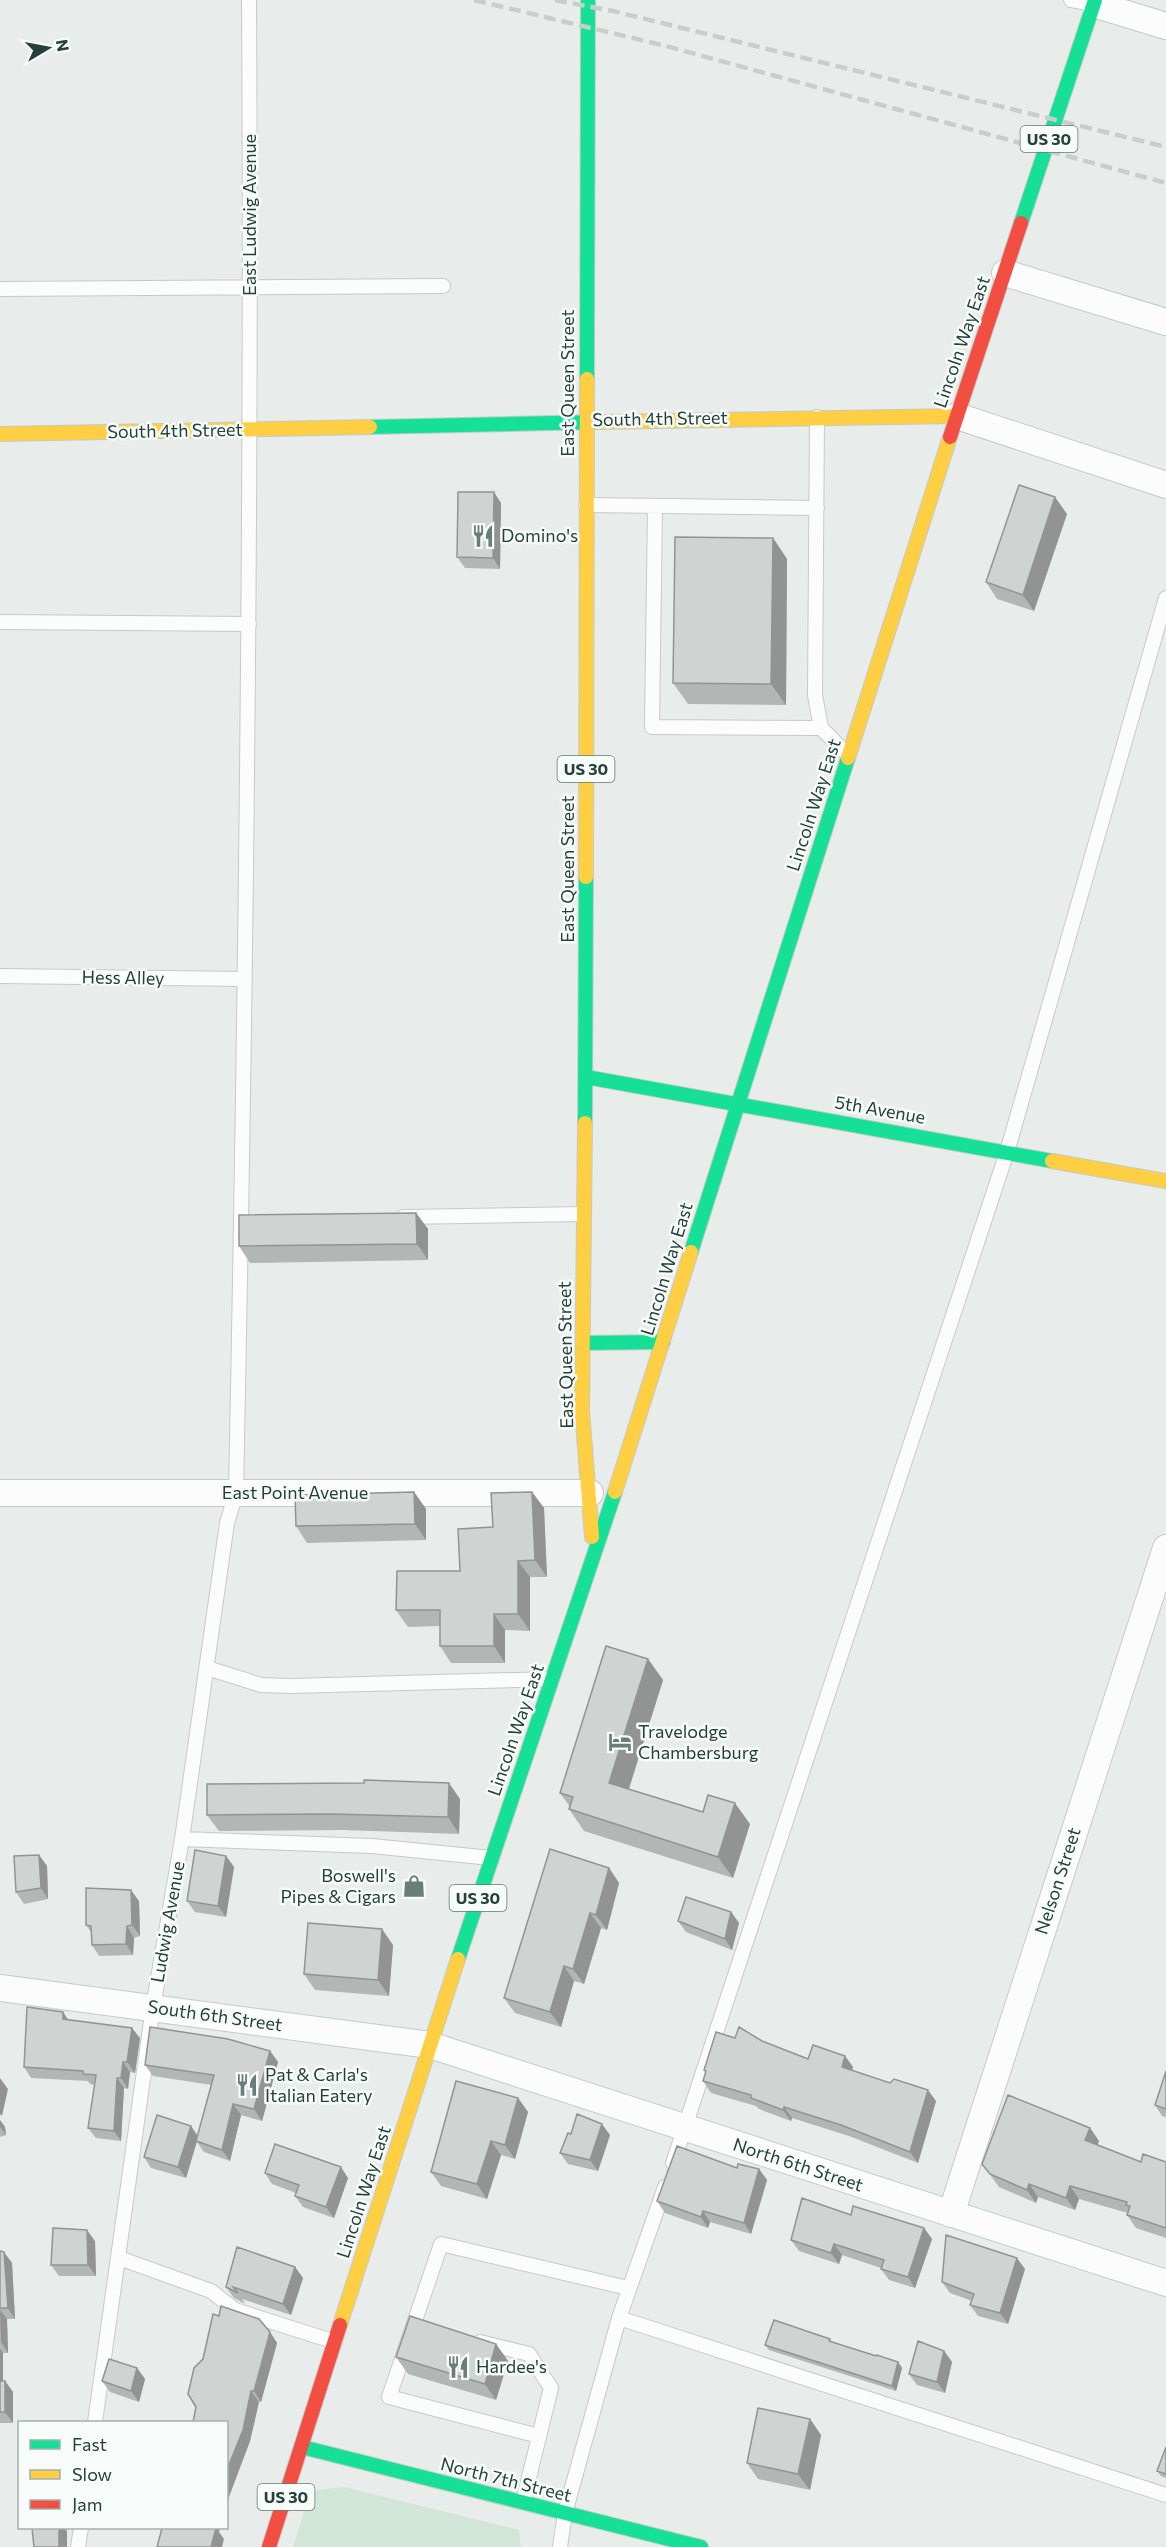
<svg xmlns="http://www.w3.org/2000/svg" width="1166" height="2547" font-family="Commissioner,sans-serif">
<rect width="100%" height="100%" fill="#e8edeb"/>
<path fill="#d1e6d8" d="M344 2487 519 2530 521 2547H293L307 2503 317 2490Z"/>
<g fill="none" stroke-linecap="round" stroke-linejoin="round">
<g stroke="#c5cac8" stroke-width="16">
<path id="lane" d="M1071 0 1094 4
M0 289 443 286
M817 417 815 695 821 728 848 755
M586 505 817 508
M655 506 652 727 821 728
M0 622 249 624
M0 976 245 979
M403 1217 584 1214
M207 1668 261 1685 291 1686 552 1679
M182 1839 372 1846 491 1858
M673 2163 1007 1152 1166 598
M119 2258 211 2291 235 2310 335 2342
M619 2318 1166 2495
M480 2342 529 2354 551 2388 523 2502
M95 2422 153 2007 182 1839 227 1523 236 1493C246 995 252 498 249 0
M539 2436 389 2397 441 2244 628 2288
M78 2547 81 2528
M560 2547 565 2513 619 2318 665 2187"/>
</g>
<g stroke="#c5cac8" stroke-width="28">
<path id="street" d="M1094 4 1166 26
M1005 273 1166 322
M957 416 1166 485
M0 1493H590
M0 1988 430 2045 1166 2283
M951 2214 1166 1548"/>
</g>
<g stroke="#c3cbc8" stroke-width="16">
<path id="fast" d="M1021 223 1095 0
M587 379 588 0
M370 427 599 422
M586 1077 1052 1161
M585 1123 586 877
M691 1252 848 758
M583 1343 663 1342
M458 1959 615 1492
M302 2447 701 2547"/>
</g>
<g stroke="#c3cbc8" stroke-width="16">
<path id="slow" d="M599 422 957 416
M0 434 370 427
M848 758 950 437
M586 877 587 379
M585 1123 582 1410 592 1537
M1052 1161 1166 1181
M615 1492 691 1252
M340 2325 458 1959"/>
</g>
<g stroke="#c3cbc8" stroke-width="16">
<path id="jam" d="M950 437 1021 223
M269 2547 340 2325"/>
</g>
<use href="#lane" stroke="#fcfcfc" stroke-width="14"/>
<use href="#street" stroke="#fcfcfc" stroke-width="26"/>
<use href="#fast" stroke="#16e098" stroke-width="14"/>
<use href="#slow" stroke="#ffcf43" stroke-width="14"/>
<use href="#jam" stroke="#f24e42" stroke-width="14"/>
<path stroke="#c9cdcc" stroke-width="4.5" stroke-dasharray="12 6" stroke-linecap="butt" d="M474 0 666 46 1166 183
M555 0 613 11 1166 147"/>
</g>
<path fill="#b2b6b5" d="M501 503 500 569 465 568 457 557Z
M1067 514 1034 611 997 599 986 582Z
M773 538 787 559 786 705 688 704 673 683Z
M416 1213 428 1229V1260L250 1263 239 1246Z
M414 1492 426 1509V1540L307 1543 296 1526Z
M532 1492 544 1508 547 1577H530V1631L505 1630V1663H451L440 1646V1626L408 1627 396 1610 460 1571 493 1527Z
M648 1659 663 1680 629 1789 703 1812 750 1824 733 1878 584 1831 569 1809 570 1807 560 1793Z
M460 1799 459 1834 344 1830 219 1831 207 1815Z
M39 1855 47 1866 48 1899 24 1904 16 1892Z
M226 1856 234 1867 226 1917 195 1912 187 1901Z
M609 1868 619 1883 607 1930 601 1928 584 1984 574 1981 561 2027 515 2013 504 1998Z
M139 1901 140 1936 134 1938 133 1955 99 1956 92 1945 91 1932 86 1925Z
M731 1912 739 1923 732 1950 686 1932 678 1921Z
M393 1945 389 1996 315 1990 304 1974Z
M63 2012 68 2020 140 2038 135 2073 130 2072 128 2089 124 2088 121 2141 96 2138 88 2128 95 2085 90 2084 88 2081 31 2078 24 2067Z
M735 2038 762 2041 808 2059 845 2056 853 2067 852 2071 936 2101 918 2163 849 2136 792 2118 791 2121 759 2109 756 2106 711 2093 703 2081 705 2072 704 2070Z
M270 2051 278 2062 262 2121 241 2115 230 2161 204 2152 197 2142 186 2178 151 2168 144 2157 191 2126 198 2136 212 2085 153 2076 145 2065Z
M1166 2071V2117L1162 2116 1155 2105Z
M518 2098 528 2112 515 2159 501 2155 487 2199 441 2186 431 2172Z
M0 2120 5 2127 6 2135 0 2137Z
M1090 2128 1099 2141 1097 2145 1141 2162H1166V2238L1136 2228 1127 2215 1128 2213 1079 2199 1075 2210 1038 2197 1036 2203 999 2187 982 2164Z
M571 2134 610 2135 598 2171 568 2164 560 2153Z
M737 2168 759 2169 767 2180 751 2234 710 2222 708 2228 665 2213 657 2201Z
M265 2173 348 2178 334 2218 303 2207 295 2196 296 2193 272 2184Z
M851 2215 924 2228 932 2239 915 2288 889 2280 881 2269V2268L842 2255 839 2264 799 2251 791 2240Z
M95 2241 96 2276H59L51 2265Z
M0 2251 12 2263 15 2319H7L8 2353H3V2381H5L13 2392V2423H0Z
M295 2267 303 2278 291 2315 242 2299 245 2304 234 2298 226 2287Z
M1025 2269 1008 2324 978 2316 970 2305 972 2301 950 2293 942 2282Z
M270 2332 277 2343 261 2402H259L250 2441 230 2494 226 2422Z
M830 2339 832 2342 898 2362 902 2368 896 2391 769 2350 765 2345Z
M496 2344 508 2361 496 2400 408 2374 396 2357Z
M944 2351 952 2362 945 2393 917 2385 909 2374Z
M137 2368 145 2379 139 2402 110 2392 102 2381Z
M810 2419 821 2435 810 2490 758 2479 747 2463Z
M1166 2447V2478L1161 2476 1157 2471Z"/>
<path fill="#919493" d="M494 492 501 503 500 569 493 558Z
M1055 497 1067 514 1034 611 1023 595Z
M773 538 787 559 786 705 771 684Z
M416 1213 428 1229V1260L417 1244Z
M414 1492 426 1509V1540L415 1524Z
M532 1492 544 1508 547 1577 535 1560Z
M518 1561 530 1577V1631L518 1614Z
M494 1614 505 1630V1663L494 1646Z
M648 1659 663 1680 624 1804 609 1783Z
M449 1783 460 1799 459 1834 448 1817Z
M735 1803 750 1824 733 1878 718 1857Z
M39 1855 47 1866 48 1899 41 1888Z
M226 1856 234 1867 226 1917 218 1906Z
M609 1868 619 1883 607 1930 596 1915Z
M131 1890 139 1901 140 1936 132 1925Z
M731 1912 739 1923 732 1950 725 1939Z
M590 1913 601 1928 584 1984 573 1969Z
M127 1926 134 1938 133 1955 126 1944Z
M382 1929 393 1945 389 1996 378 1980Z
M564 1966 574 1981 561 2027 550 2012Z
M63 2012 70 2023 63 2019Z
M132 2028 140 2038 135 2073 127 2062Z
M270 2051 278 2062 262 2121 254 2109Z
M845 2056 853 2067 849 2078 842 2067Z
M123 2062 130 2072 128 2089 121 2078Z
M0 2078 8 2089 2 2116 0 2114Z
M117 2078 124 2088 121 2141 114 2131Z
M928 2090 936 2101 918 2163 910 2152Z
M518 2098 528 2112 515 2159 505 2145Z
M233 2104 241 2115 230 2161 222 2150Z
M784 2107 792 2118 791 2121 783 2110Z
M0 2120 5 2127 6 2135 0 2127Z
M602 2124 610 2135 598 2171 590 2160Z
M191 2126 198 2137 186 2178 178 2167Z
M1090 2128 1099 2141 1094 2153 1085 2140Z
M491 2141 501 2155 487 2199 477 2184Z
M341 2167 348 2178 334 2218 326 2207Z
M759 2169 767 2180 751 2234 744 2223Z
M1029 2184 1038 2197 1036 2203 1027 2190Z
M1070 2186 1079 2199 1075 2210 1066 2198Z
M703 2211 710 2222 708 2228 701 2217Z
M924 2228 932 2239 915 2288 908 2277Z
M87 2230 95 2241 96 2276 88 2265Z
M834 2244 842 2255 839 2264 831 2253Z
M4 2252 12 2263 15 2319 8 2308Z
M1017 2258 1025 2269 1008 2324 1000 2313Z
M295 2267 303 2278 291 2315 283 2304Z
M0 2310 7 2319 8 2353 1 2342Z
M270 2332 277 2343 261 2402 254 2391Z
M496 2344 508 2361 496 2400 485 2384Z
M0 2349 3 2353V2392L0 2388Z
M944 2351 952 2362 945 2393 937 2382Z
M898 2362 902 2368 896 2391 892 2386Z
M137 2368 145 2379 139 2402 131 2391Z
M5 2381 13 2392V2423L5 2412Z
M251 2391 259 2402 250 2441 230 2494 226 2506V2472Z
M810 2419 821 2435 810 2490 798 2474Z
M59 2528H64L67 2531V2547H59Z
M212 2528H220L219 2532 224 2539 222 2547H211Z"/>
<path fill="#cfd4d2" stroke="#919493" stroke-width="1.5" d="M1019 485 1055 497 1023 595 986 582Z
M458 492H494L493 558 457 557Z
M675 537 773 538 771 684 673 683Z
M416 1213 417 1244 239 1246V1215Z
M414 1492 415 1524 296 1526 295 1495Z
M532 1492 535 1560 518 1561V1614H494V1646H440V1610H396L397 1571H460L458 1529 493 1527 491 1493Z
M606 1646 648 1659 609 1783 703 1812 708 1795 735 1803 718 1857 569 1809 573 1797 560 1793Z
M364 1780 449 1783 448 1817 332 1814 207 1815V1784L364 1783Z
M550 1849 609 1868 596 1915 590 1913 573 1969 564 1966 550 2012 504 1998Z
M195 1850 226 1856 218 1906 187 1901Z
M39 1855 41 1888 16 1892 14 1856Z
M86 1888 131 1890 132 1925 127 1926 126 1944 92 1945 91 1926 86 1925Z
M686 1897 731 1912 725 1939 678 1921Z
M308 1923 382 1929 378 1980 304 1974Z
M27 2007 63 2012V2019L132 2028 127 2062H123L121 2078H117L114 2131 88 2128 96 2075 83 2074V2071L24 2067Z
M150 2027 228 2039 270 2051 254 2109 233 2104 222 2150 196 2141 214 2075 145 2065Z
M739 2027 762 2041 808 2059 813 2045 845 2056 842 2067 890 2083 894 2079 928 2090 910 2152 841 2125 784 2107 783 2110 751 2098V2095L703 2081 706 2071 704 2070 716 2032 735 2038Z
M1166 2071V2109L1155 2105Z
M456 2081 518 2098 505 2145 491 2141 477 2184 431 2172Z
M1008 2095 1090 2128 1085 2140 1141 2162 1143 2154 1166 2162V2228L1127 2215 1130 2206 1126 2205 1127 2202 1070 2186 1066 2198 1029 2184 1027 2190 990 2174 982 2164Z
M577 2114 602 2124 590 2160 560 2153 568 2133 571 2134Z
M157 2115 191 2126 178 2167 144 2157Z
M275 2144 341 2167 326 2207 295 2196 299 2185 265 2173Z
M677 2146 737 2168 738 2164 759 2169 744 2223 703 2211 701 2217 657 2201Z
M802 2198 851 2215 853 2206 924 2228 908 2277 881 2269 884 2260 834 2244 831 2253 791 2240Z
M53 2228 87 2230 88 2265H51Z
M946 2235 1017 2258 1000 2313 970 2305 974 2294 942 2282Z
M237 2247 295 2267 283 2304 233 2287 238 2293 226 2287Z
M0 2251 4 2252 8 2308H0Z
M221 2306 259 2319 270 2332 254 2391H251L243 2430 226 2472V2422H193L196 2407 188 2394 194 2368 203 2359 213 2314 219 2316Z
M410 2316 496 2344 485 2384 396 2357Z
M774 2320 830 2339 829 2341 876 2356 877 2355 898 2362 892 2386 765 2345Z
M918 2341 944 2351 937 2382 909 2374Z
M109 2359 137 2368 131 2391 102 2381Z
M0 2381H5V2412H0Z
M758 2408 810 2419 798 2474 747 2463Z
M1166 2447V2474L1157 2471Z
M32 2528H59V2547H34Z
M162 2528H216L211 2547H157Z"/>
<defs>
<g id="restaurant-bare" transform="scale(1.8)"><path d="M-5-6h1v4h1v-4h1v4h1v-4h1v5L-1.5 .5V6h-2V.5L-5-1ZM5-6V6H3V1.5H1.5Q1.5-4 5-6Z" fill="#697e78" stroke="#f7fbf9" stroke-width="2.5" paint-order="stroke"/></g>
<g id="hotel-bare" transform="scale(1.8)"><path d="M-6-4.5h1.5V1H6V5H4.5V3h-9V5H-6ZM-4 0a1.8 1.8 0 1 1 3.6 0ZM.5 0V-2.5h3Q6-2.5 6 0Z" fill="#697e78" stroke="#f7fbf9" stroke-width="2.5" paint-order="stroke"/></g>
<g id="shop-bare" transform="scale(1.8)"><path d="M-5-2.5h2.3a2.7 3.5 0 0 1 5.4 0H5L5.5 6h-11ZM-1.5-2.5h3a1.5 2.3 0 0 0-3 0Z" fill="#697e78" stroke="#f7fbf9" stroke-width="2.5" paint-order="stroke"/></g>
</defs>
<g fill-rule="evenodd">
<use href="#restaurant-bare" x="483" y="536"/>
<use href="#hotel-bare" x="620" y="1742"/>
<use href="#shop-bare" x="414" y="1886"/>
<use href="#restaurant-bare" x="247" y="2085"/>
<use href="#restaurant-bare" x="458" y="2367"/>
</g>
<g text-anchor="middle" stroke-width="5" stroke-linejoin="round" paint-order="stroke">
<g fill="#f7fbf9" stroke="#637a73" stroke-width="1.5">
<rect x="1020.5" y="126" width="57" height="26" rx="4.5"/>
<rect x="557.5" y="756" width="57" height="26" rx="4.5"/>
<rect x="449.5" y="1885" width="57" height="26" rx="4.5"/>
<rect x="257.5" y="2484" width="57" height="26" rx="4.5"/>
</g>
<g font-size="16" font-weight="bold" fill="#24423a">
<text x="1049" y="145">US 30</text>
<text x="586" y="775">US 30</text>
<text x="478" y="1904">US 30</text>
<text x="286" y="2503">US 30</text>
</g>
<g font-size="18" fill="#24423a" stroke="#f7fbf9">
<text transform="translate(250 215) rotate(-90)" y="6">East Ludwig Avenue</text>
<text transform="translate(962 342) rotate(-71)" y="6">Lincoln Way East</text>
<text transform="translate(568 383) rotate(-90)" y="6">East Queen Street</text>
<text transform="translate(660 419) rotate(-1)" y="6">South 4th Street</text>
<text transform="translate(175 431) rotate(-1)" y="6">South 4th Street</text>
<text transform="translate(814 805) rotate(-72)" y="6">Lincoln Way East</text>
<text transform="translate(568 869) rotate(-90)" y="6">East Queen Street</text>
<text transform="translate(123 978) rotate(1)" y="6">Hess Alley</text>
<text transform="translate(880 1110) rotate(10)" y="6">5th Avenue</text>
<text transform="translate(667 1269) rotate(-73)" y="6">Lincoln Way East</text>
<text transform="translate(566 1355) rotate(-91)" y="6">East Queen Street</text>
<text x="295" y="1499">East Point Avenue</text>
<text transform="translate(516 1730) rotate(-71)" y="6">Lincoln Way East</text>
<text transform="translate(1058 1881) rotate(-72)" y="6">Nelson Street</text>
<text transform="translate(168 1922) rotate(-80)" y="6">Ludwig Avenue</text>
<text transform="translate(215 2016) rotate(8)" y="6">South 6th Street</text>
<text transform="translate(798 2165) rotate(18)" y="6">North 6th Street</text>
<text transform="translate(364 2192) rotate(-72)" y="6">Lincoln Way East</text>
<text transform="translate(506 2480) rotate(14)" y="6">North 7th Street</text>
</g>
<g font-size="18" fill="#24423a" stroke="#f7fbf9" text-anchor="start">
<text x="501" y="542">Domino's</text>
<text x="638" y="1738">Travelodge<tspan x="638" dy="21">Chambersburg</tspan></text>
<text x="396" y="1882" text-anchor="end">Boswell's<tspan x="396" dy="21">Pipes &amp; Cigars</tspan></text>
<text x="265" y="2081">Pat &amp; Carla's<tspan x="265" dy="21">Italian Eatery</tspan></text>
<text x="476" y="2373">Hardee's</text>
</g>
</g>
<rect x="18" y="2421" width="210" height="108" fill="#f7fbf9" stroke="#a3b1ad" stroke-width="1.5"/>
<rect x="30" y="2440" width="30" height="9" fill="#16e098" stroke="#a3b1ad" stroke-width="1.5"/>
<text x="72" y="2451" font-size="18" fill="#24423a">Fast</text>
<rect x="30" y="2470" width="30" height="9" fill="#ffcf43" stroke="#a3b1ad" stroke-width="1.5"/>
<text x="72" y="2481" font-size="18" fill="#24423a">Slow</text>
<rect x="30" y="2500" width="30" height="9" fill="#f24e42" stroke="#a3b1ad" stroke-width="1.5"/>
<text x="72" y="2511" font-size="18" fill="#24423a">Jam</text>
<g transform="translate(48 48) rotate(80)" stroke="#f7fbf9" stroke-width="4.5" paint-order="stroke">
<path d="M0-4.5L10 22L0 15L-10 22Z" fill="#24423a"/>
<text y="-9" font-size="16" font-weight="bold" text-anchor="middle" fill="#24423a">N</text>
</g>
</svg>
